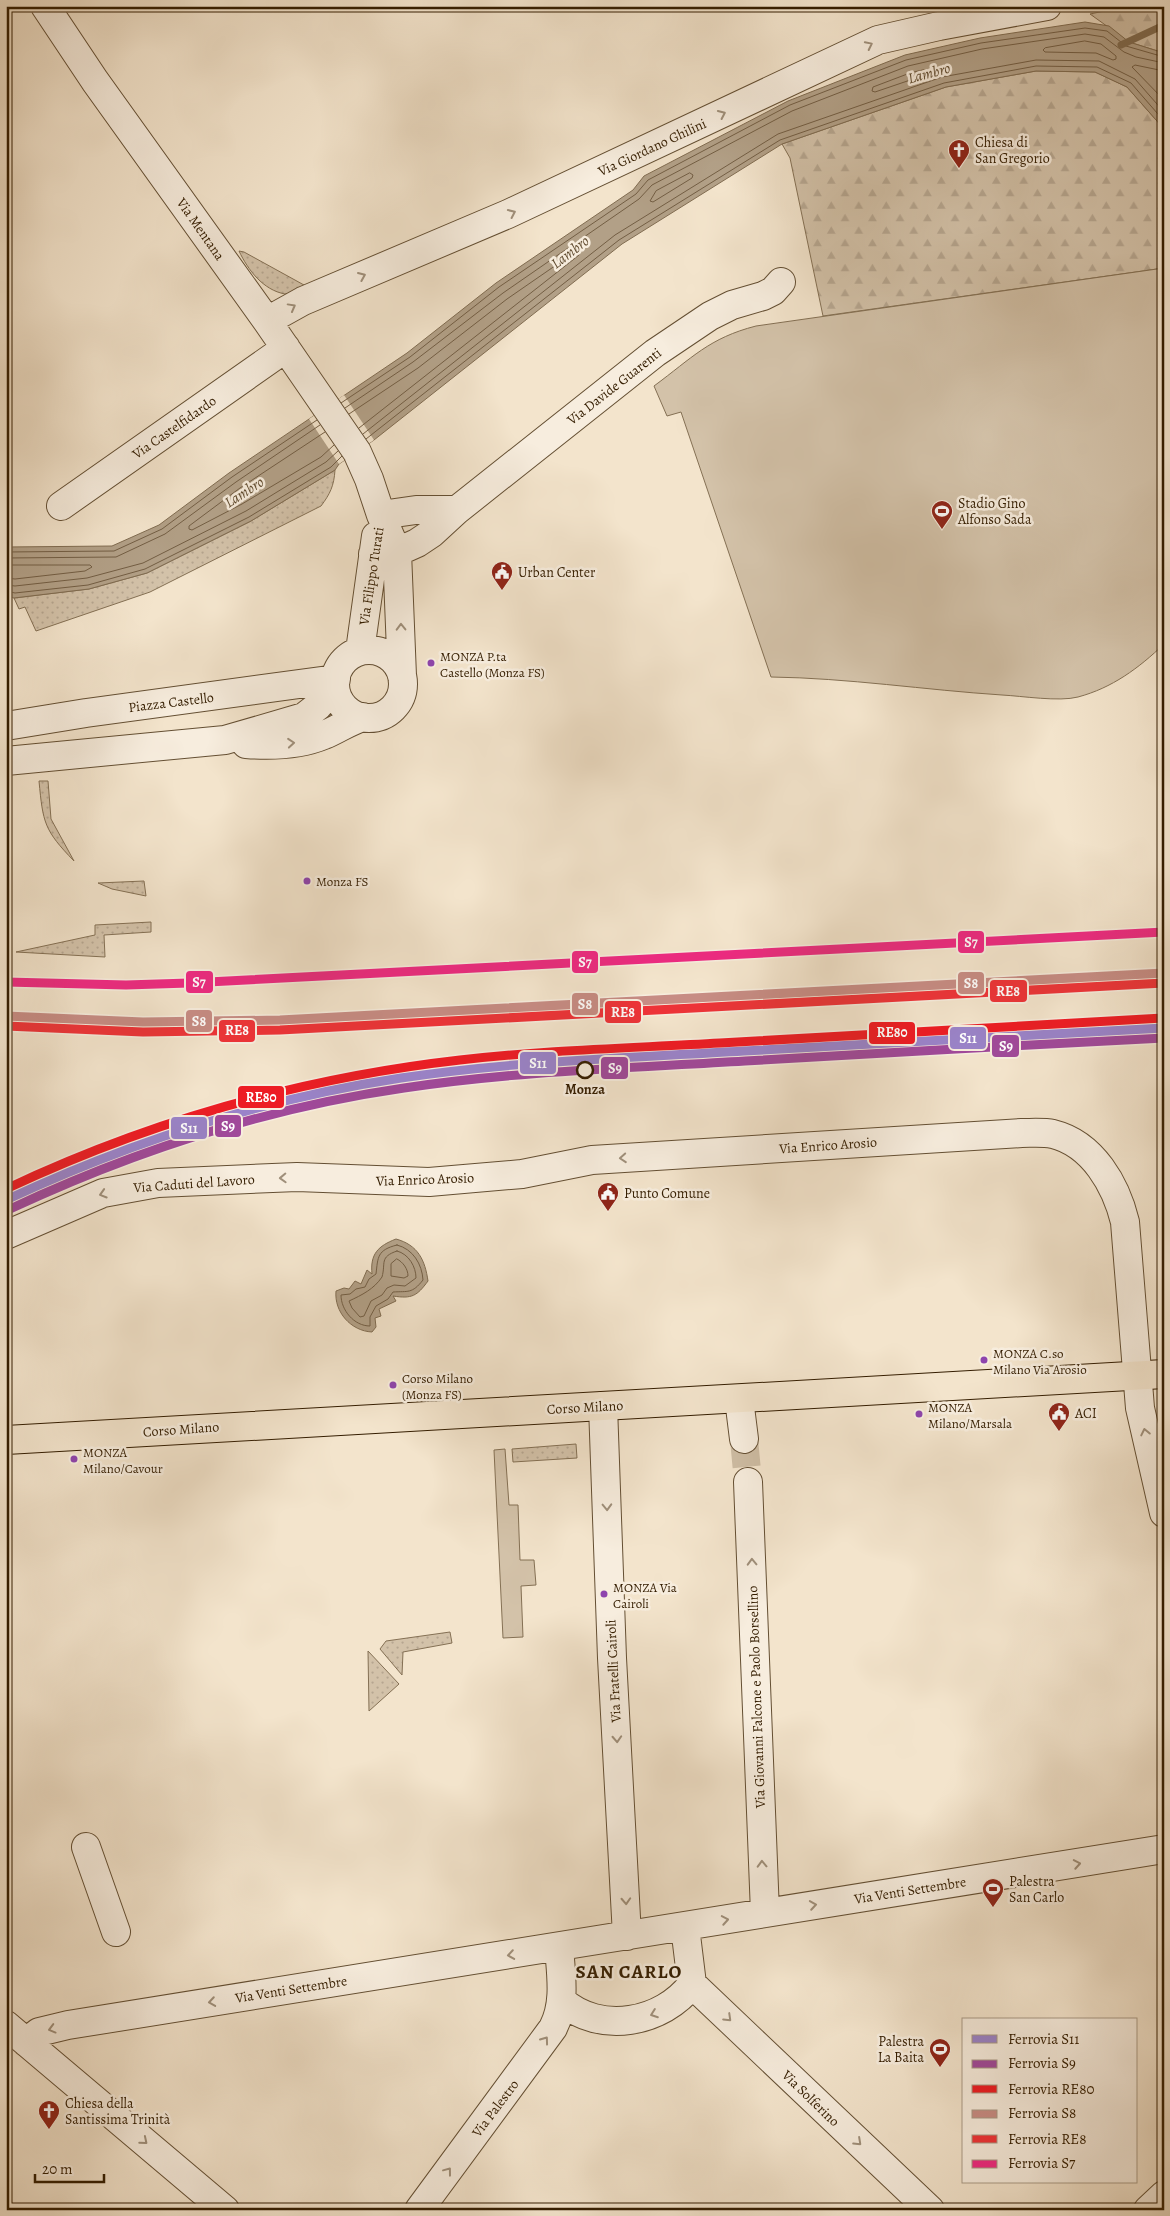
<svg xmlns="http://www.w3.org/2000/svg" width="1170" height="2216" font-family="Alegreya,serif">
<defs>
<pattern id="grass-dots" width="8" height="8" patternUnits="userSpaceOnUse" patternTransform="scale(1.25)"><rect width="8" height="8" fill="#d3c2a9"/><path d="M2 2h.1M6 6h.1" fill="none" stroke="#b6a690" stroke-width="1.8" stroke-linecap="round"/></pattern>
<pattern id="forest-firs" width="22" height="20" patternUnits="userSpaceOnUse" patternTransform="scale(1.25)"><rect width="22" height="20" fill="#d3c2a9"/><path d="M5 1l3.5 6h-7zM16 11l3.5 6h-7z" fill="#b6a690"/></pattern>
</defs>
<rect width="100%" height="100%" fill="#f3e4cc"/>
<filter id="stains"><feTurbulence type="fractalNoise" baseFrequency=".004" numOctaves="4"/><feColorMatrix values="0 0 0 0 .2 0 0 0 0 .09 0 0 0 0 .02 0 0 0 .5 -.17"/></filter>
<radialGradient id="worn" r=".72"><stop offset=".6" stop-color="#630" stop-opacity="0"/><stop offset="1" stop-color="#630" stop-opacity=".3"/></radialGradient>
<path fill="url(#grass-dots)" stroke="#847054" d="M239 251 244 252 304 285 301 291C296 292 290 294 285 294 263 290 248 270 239 251Z
M335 470C334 486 330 494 321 506L150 592 36 631 25 607 19 609 14 598 89 589 147 573 251 521Z
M39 781H48L51 819 74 861C44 830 43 823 39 781Z
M144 881 146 896 112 889 98 883Z
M151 922V932L104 935 105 957 16 952 95 935V925Z
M576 1444 577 1458 513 1462 512 1449Z
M450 1632 452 1643 403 1652 402 1675 380 1649 386 1641Z
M368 1651 399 1684 369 1711Z"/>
<path fill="url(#forest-firs)" stroke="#847054" d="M1128 6H1164V53L1129 42 1090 14Z
M1036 71 1095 72 1127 87 1164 129V268L823 316 790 158 782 144 946 87Z"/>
<path fill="#d3c2a9" stroke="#847054" d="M1164 268V644C1139 668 1112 688 1078 697 1059 702 1022 696 1002 695 925 690 848 678 771 677L681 412 667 416 654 386C692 358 709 338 756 326Z
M505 1449 509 1505H518L520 1560H534L536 1585 521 1586 523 1637 503 1638 494 1450Z"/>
<path fill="#b2a087" stroke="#806c51" d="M1085 22 1109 26 1129 42 1164 53V129L1127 87 1095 72 1036 71 946 87 782 144 622 244 374 440 339 464 335 470 251 521 147 573 89 589 14 598 6 596V547L112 546 159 525 229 473 407 353 496 283 633 190 644 176 788 101 905 55 980 38Z
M396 1239C418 1245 425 1260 428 1281 417 1296 412 1299 393 1296L396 1301 379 1309 381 1316 375 1318 376 1327 372 1332C351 1331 334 1312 336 1291L344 1288 349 1289 355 1281 361 1284 367 1270 372 1274C370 1254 378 1246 396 1239Z"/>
<path fill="#f3e4cc" d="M344 395 374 440 339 464 309 419Z"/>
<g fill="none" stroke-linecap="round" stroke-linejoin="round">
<path stroke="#735e44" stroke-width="1" d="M1085 41 1101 44 1116 56V59L1113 60 1096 53 1045 52 1043 50 1045 48Z
M924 70 926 72 925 75 875 92 872 91 873 87 910 73Z
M1164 71 1135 65 1132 67 1164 100
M690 173 693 175 692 178 653 202 650 201 656 191Z
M341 403 410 357 499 287 636 194 648 180 790 105 906 60 981 43 1085 28 1107 31 1126 46 1164 57
M345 408 413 362 503 293 639 199 652 185 792 111 908 66 982 49 1085 34 1104 37 1124 52 1136 57 1164 63
M349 414 418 368 507 299 575 252H579V255L574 259 359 428
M325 432 240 488 189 526V529L192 530 242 504 321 457 334 445
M363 434 615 235 778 134 942 77 1036 60 1099 61 1135 79 1164 112
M366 439 619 240 780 140 944 83 1036 66 1097 67 1131 83 1164 121
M6 552 114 551 162 529 232 477 317 420
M6 558 116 557 165 534 236 482 320 425
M6 565H90L92 567 85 571 15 579 6 578
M6 585 15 586 87 578 143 563 246 511 326 462 338 451
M6 591 15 593 88 585 145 569 249 517 331 467 342 456
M397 1245C413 1249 422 1264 423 1280 412 1294 408 1291 393 1292L388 1299 376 1306 370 1317V1326C354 1326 341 1310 341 1295L350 1294 356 1289 365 1287 369 1279 376 1274C378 1257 377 1250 397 1245Z
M397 1251C409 1254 416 1267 416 1278L405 1286 394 1285 387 1288 382 1295 371 1301 364 1316 360 1317 352 1308 349 1301C362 1295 374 1289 382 1277 386 1263 379 1257 397 1251Z
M397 1259C403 1262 408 1269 408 1276L404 1278 391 1276V1264Z"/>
<path stroke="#806c51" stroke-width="7" d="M1121 45 1164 25"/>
<path stroke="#cdbca3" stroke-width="28" stroke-dasharray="28 14" stroke-linecap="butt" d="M744 1439 748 1482"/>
<g stroke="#644f33" stroke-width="30">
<path id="minor" d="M45 6 95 81 267 321 357 452 369 479 381 515 397 552 402 676
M267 321 303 301 508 214 878 40 939 26 1047 6
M61 506 286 348
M381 515 416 510H457
M373 554 397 552 417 543 432 533 457 510 655 353 710 316 732 305 763 296 773 291 781 282
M335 684a34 34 0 1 1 68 0a34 34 0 1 1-68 0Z
M360 651 376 536
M6 726 86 713 336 679
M246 744C272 746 300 745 324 735 337 730 349 721 363 717
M6 761 225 740 304 717 318 706 335 687
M6 1235 103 1193 158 1183 297 1177 429 1182 522 1174 592 1160 1022 1133C1032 1133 1043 1132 1053 1134 1093 1144 1116 1185 1125 1222L1140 1408 1164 1513
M739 1399 744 1439
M603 1406 612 1658 627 1936
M748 1482 765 1913
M86 1847 116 1932
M692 1984 930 2210
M562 2001C600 2035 663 2023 692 1984L685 1927
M6 2025 225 2210
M26 2042 39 2032 68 2025 1164 1849
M419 2210 553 2028C566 2003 561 1975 559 1947
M1148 2210 1164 2195"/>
</g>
<g stroke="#341d00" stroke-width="30">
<path id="major" d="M6 1440 1164 1374"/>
</g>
<use href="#minor" stroke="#f7edde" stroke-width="28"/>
<use href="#major" stroke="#f3e4cc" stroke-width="28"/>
<g stroke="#f7edde" stroke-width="12">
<path id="rail-1" d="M6 1200C132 1141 263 1099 401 1078 514 1061 629 1058 744 1051 884 1043 1024 1035 1164 1028"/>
</g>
<g stroke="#f7edde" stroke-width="12">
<path id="rail-2" d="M10 1209C136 1150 266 1108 404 1088 517 1071 631 1068 745 1061 885 1053 1024 1045 1164 1038"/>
</g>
<g stroke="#f7edde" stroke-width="12">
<path id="rail-3" d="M6 1189C150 1121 302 1078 460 1060 546 1050 633 1048 720 1043 868 1034 1016 1025 1163 1018"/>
</g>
<g stroke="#f7edde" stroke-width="12">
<path id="rail-4" d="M6 1016 143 1022 280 1020 1164 973"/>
</g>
<g stroke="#f7edde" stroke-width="12">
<path id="rail-5" d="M6 1026 143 1032 280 1030 1164 983"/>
</g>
<g stroke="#f7edde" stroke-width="12">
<path id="rail-6" d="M6 982 126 985 189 983 1164 932"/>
</g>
<use href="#rail-1" stroke="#9a83c9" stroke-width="9"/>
<use href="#rail-2" stroke="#a0499a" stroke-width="9"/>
<use href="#rail-3" stroke="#ed1c24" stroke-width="9"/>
<use href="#rail-4" stroke="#c78c84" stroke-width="9"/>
<use href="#rail-5" stroke="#ee3338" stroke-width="9"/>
<use href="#rail-6" stroke="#ed2a81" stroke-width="9"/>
</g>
<defs><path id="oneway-chevron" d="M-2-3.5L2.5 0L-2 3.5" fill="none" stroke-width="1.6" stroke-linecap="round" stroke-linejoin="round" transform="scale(1.25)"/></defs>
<g stroke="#9f8f7a">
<use href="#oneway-chevron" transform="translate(869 45) rotate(-26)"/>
<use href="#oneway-chevron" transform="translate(722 114) rotate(-25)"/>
<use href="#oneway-chevron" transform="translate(512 213) rotate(-25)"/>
<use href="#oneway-chevron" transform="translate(362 276) rotate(-23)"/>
<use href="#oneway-chevron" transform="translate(292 307) rotate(-29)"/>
<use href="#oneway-chevron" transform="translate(401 627) rotate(-91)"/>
<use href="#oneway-chevron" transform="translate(291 743) rotate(-5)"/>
<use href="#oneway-chevron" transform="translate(623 1158) rotate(176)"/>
<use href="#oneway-chevron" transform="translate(283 1178) rotate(178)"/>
<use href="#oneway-chevron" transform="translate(103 1194) rotate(163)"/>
<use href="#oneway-chevron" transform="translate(1145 1432) rotate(-102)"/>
<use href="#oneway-chevron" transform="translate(607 1507) rotate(88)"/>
<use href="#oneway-chevron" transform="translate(752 1562) rotate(-92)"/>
<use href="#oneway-chevron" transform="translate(617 1739) rotate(87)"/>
<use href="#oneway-chevron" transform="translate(762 1864) rotate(-92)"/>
<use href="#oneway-chevron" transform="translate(1077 1864) rotate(-10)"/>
<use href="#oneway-chevron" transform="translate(626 1901) rotate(87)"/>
<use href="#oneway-chevron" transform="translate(813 1905) rotate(-9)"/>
<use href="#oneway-chevron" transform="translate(725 1920) rotate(-10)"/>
<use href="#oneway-chevron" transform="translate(511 1955) rotate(171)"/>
<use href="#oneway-chevron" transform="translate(212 2002) rotate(171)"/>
<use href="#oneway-chevron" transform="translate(654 2014) rotate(160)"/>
<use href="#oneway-chevron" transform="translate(728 2018) rotate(44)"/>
<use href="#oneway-chevron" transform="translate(52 2029) rotate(165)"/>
<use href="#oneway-chevron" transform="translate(545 2040) rotate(-54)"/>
<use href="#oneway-chevron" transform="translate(144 2141) rotate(40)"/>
<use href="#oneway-chevron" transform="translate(858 2142) rotate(43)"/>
<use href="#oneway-chevron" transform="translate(448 2171) rotate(-53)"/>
</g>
<defs>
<g id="church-pin" transform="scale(1.125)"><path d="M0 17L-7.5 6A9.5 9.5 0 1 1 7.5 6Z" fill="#8f2418" stroke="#f7edde"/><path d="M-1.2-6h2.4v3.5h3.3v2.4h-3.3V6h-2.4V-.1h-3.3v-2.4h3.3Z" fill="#fff"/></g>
<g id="stadium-pin" transform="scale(1.125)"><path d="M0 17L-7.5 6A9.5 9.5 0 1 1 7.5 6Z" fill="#8f2418" stroke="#f7edde"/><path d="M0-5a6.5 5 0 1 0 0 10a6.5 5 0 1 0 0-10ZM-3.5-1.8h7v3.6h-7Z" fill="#fff"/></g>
<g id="civic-pin" transform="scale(1.125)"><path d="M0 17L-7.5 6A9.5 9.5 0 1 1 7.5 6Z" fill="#8f2418" stroke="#f7edde"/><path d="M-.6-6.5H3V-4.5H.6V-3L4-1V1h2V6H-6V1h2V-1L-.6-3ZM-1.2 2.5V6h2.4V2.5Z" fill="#fff"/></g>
</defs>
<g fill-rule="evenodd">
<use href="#church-pin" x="959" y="150"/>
<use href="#stadium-pin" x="942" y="511"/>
<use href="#civic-pin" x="502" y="572"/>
<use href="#civic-pin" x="608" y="1193"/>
<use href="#civic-pin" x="1059" y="1413"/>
<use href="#stadium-pin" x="993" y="1889"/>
<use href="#stadium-pin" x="940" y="2049"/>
<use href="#church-pin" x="49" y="2111"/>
</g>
<g fill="#8e44ad" stroke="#f7edde" stroke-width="2">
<circle cx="431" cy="663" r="4.5"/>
<circle cx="307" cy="881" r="4.5"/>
<circle cx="984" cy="1360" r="4.5"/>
<circle cx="393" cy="1385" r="4.5"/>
<circle cx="919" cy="1414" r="4.5"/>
<circle cx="74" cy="1459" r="4.5"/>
<circle cx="604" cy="1594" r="4.5"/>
</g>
<circle fill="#f7edde" stroke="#341d00" stroke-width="2.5" cx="585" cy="1070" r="8"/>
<g text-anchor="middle" stroke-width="5" stroke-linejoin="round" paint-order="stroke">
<g font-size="13" fill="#341d00" stroke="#f7edde" text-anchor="start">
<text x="440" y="661">MONZA P.ta<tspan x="440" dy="16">Castello (Monza FS)</tspan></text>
<text x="316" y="886">Monza FS</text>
<text x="993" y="1358">MONZA C.so<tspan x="993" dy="16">Milano Via Arosio</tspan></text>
<text x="402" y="1383">Corso Milano<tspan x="402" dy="16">(Monza FS)</tspan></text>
<text x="928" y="1412">MONZA<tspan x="928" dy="16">Milano/Marsala</tspan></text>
<text x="83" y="1457">MONZA<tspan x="83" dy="16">Milano/Cavour</tspan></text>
<text x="613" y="1592">MONZA Via<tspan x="613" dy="16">Cairoli</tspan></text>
</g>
<g font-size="14" fill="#341d00" stroke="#f7edde" text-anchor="start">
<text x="975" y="147">Chiesa di<tspan x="975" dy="16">San Gregorio</tspan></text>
<text x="958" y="508">Stadio Gino<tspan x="958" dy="16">Alfonso Sada</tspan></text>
<text x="518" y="577">Urban Center</text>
<text x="624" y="1198">Punto Comune</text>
<text x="1075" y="1418">ACI</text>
<text x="1009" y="1886">Palestra<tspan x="1009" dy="16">San Carlo</tspan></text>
<text x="924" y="2046" text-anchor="end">Palestra<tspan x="924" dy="16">La Baita</tspan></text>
<text x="65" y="2108">Chiesa della<tspan x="65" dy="16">Santissima Trinità</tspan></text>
</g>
<g font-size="14" fill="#341d00" stroke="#f7edde">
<text transform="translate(652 147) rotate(-25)" y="5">Via Giordano Ghilini</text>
<text transform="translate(201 229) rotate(55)" y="5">Via Mentana</text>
<text transform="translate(614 386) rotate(-38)" y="5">Via Davide Guarenti</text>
<text transform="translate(174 427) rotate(-35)" y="5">Via Castelfidardo</text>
<text transform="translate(371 576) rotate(-81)" y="5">Via Filippo Turati</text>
<text transform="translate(171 702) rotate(-7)" y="5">Piazza Castello</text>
<text transform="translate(828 1145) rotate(-4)" y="5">Via Enrico Arosio</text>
<text transform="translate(425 1179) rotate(-2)" y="5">Via Enrico Arosio</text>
<text transform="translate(194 1183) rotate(-4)" y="5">Via Caduti del Lavoro</text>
<text transform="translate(585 1407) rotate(-3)" y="5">Corso Milano</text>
<text transform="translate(181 1429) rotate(-4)" y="5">Corso Milano</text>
<text transform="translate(613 1671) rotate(-93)" y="5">Via Fratelli Cairoli</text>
<text transform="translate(756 1697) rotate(-92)" y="5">Via Giovanni Falcone e Paolo Borsellino</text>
<text transform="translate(910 1890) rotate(-9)" y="5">Via Venti Settembre</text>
<text transform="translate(291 1989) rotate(-9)" y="5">Via Venti Settembre</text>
<text transform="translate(811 2098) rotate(44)" y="5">Via Solferino</text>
<text transform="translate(495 2108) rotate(-53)" y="5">Via Palestro</text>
</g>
<g font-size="14" font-weight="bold" fill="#341d00" stroke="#f7edde">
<text x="585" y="1094">Monza</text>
</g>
<g font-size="15" font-style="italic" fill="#604b2f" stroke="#f7edde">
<text transform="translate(929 73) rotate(-15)" y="5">Lambro</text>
<text transform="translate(570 252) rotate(-38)" y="5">Lambro</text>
<text transform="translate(244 492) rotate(-33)" y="5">Lambro</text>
</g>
<g font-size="19" font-weight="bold" letter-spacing="1" fill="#341d00" stroke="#f7edde">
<text x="629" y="1978">SAN CARLO</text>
</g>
</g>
<g stroke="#f7edde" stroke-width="2">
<rect x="957" y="930" width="28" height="24" rx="5" fill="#ed2a81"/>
<rect x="571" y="950" width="28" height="24" rx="5" fill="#ed2a81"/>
<rect x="185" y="970" width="29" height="24" rx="5" fill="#ed2a81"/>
<rect x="957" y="971" width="28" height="24" rx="5" fill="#c78c84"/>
<rect x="989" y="979" width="39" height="24" rx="5" fill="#ee3338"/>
<rect x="571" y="992" width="28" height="24" rx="5" fill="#c78c84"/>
<rect x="604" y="1000" width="38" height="24" rx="5" fill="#ee3338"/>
<rect x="185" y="1009" width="28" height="24" rx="5" fill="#c78c84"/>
<rect x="218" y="1019" width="38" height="24" rx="5" fill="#ee3338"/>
<rect x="868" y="1021" width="48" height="24" rx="5" fill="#ed1c24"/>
<rect x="949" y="1026" width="38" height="24" rx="5" fill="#9a83c9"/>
<rect x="991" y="1034" width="29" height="24" rx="5" fill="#a0499a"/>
<rect x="519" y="1051" width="38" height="24" rx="5" fill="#9a83c9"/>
<rect x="600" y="1056" width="29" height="24" rx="5" fill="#a0499a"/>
<rect x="237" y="1085" width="48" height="24" rx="5" fill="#ed1c24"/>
<rect x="214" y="1114" width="28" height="24" rx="5" fill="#a0499a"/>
<rect x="170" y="1116" width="38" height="24" rx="5" fill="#9a83c9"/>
</g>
<g font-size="14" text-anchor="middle" font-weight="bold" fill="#fff">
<text x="971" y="947">S7</text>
<text x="585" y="967">S7</text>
<text x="199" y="987">S7</text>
<text x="971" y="988">S8</text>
<text x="1008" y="996">RE8</text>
<text x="585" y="1009">S8</text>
<text x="623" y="1017">RE8</text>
<text x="199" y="1026">S8</text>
<text x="237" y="1035">RE8</text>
<text x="892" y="1037">RE80</text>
<text x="968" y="1043">S11</text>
<text x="1006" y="1051">S9</text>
<text x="538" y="1068">S11</text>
<text x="615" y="1073">S9</text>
<text x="261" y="1102">RE80</text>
<text x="228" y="1131">S9</text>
<text x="189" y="1133">S11</text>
</g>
<rect width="1170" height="2216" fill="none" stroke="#f3e4cc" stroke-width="25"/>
<rect x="8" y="8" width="1155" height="2201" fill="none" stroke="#341d00" stroke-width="2.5"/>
<rect x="12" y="12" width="1145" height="2191" fill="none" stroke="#341d00"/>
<rect x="962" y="2018" width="175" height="165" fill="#f7edde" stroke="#a99a85"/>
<rect x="972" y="2035" width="25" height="8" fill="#9a83c9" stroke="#a99a85"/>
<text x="1008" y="2044" font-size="15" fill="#341d00">Ferrovia S11</text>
<rect x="972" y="2060" width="25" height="8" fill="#a0499a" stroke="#a99a85"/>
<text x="1008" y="2068" font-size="15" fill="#341d00">Ferrovia S9</text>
<rect x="972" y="2085" width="25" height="8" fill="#ed1c24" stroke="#a99a85"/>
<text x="1008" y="2094" font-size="15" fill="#341d00">Ferrovia RE80</text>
<rect x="972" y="2110" width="25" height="8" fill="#c78c84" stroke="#a99a85"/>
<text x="1008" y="2118" font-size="15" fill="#341d00">Ferrovia S8</text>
<rect x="972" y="2135" width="25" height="8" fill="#ee3338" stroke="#a99a85"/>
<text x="1008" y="2144" font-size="15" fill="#341d00">Ferrovia RE8</text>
<rect x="972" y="2160" width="25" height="8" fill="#ed2a81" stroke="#a99a85"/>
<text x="1008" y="2168" font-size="15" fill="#341d00">Ferrovia S7</text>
<path d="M35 2174v8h69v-8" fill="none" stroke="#341d00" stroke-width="2.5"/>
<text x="42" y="2174" font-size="15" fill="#341d00" stroke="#f7edde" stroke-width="4" paint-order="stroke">20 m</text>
<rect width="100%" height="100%" filter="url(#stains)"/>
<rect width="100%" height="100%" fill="url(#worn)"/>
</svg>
